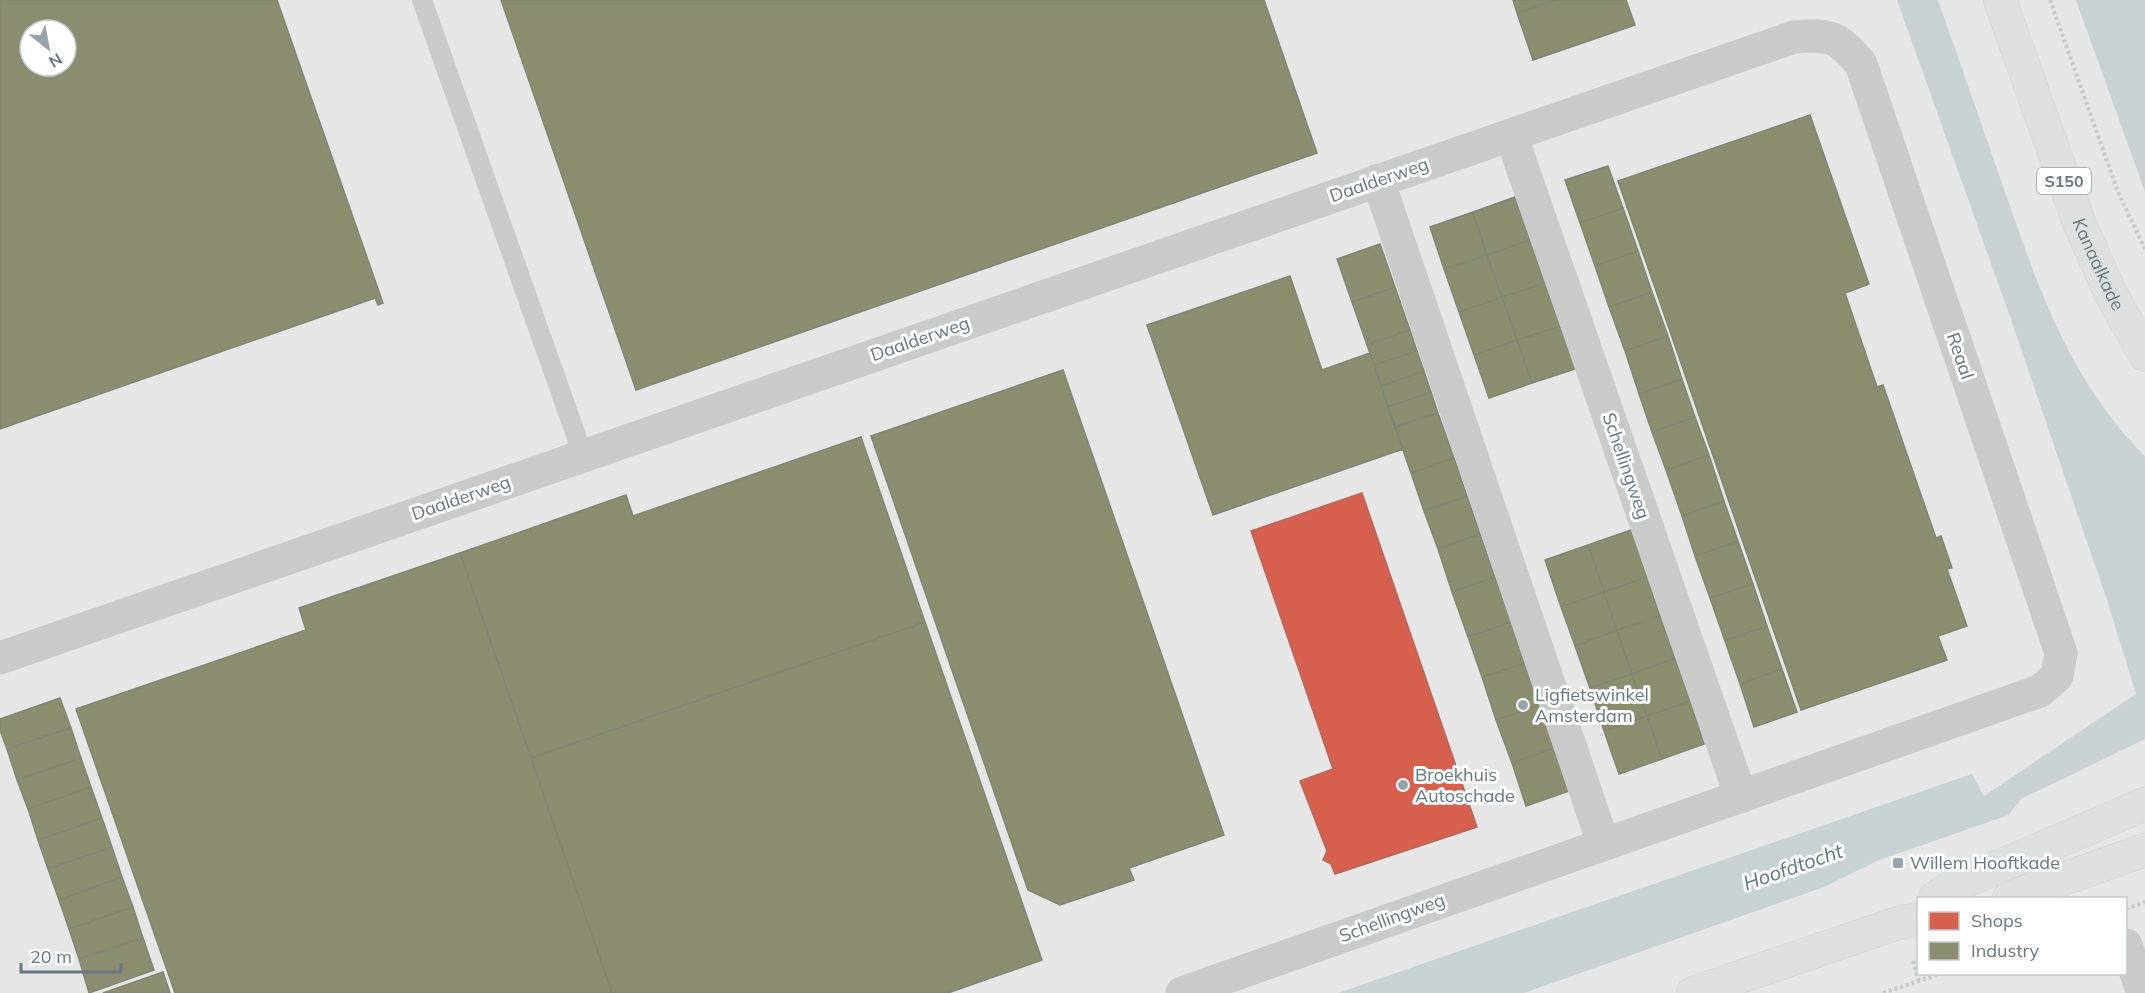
<svg xmlns="http://www.w3.org/2000/svg" width="2145" height="993" font-family="Mulish,sans-serif">
<rect width="100%" height="100%" fill="#f5f4f3"/>
<path fill="#e5e6e5" fill-rule="evenodd" d="M0 0H2145V993H0ZM30 30H66V66H30ZM1918 898H2126V974H1918Z"/>
<path fill="#c8d2d4" d="M1897 0H1938C1960 63 1982 126 2004 189 2040 292 2068 377 2145 457V739L2021 799 2009 815 1879 860 1824 887 1524 993H1338L1972 774 1984 796 2136 694 2108 603 2008 311Z
M2076 0H2145V192Z"/>
<path fill="#d6604d" stroke="#b4675d" stroke-width="1.5" d="M1362 493 1477 827 1335 874 1331 864 1323 860 1327 851 1300 781 1333 769 1251 531Z"/>
<path fill="#8c8c6e" stroke="#808674" stroke-width="1.5" fill-rule="evenodd" d="M0 0H277L383 303 378 305 375 298 0 429ZM30 30H66V66H30Z
M501 0H1264L1317 153 636 390Z
M1513 0H1555L1517 13Z
M1555 0H1626L1635 25 1533 60 1517 13Z
M1810 115 1869 284 1845 293 1877 387 1883 385 1936 538 1941 536 1952 568 1947 569 1967 626 1938 636 1947 660 1801 710 1618 181Z
M1608 166 1623 208 1580 223 1565 180Z
M1515 197 1530 240 1487 255 1473 212Z
M1623 208 1638 251 1595 266 1580 223Z
M1473 212 1487 255 1444 269 1430 227Z
M1530 240 1545 283 1502 297 1487 255Z
M1380 244 1395 287 1352 302 1337 259Z
M1638 251 1652 292 1609 307 1595 266Z
M1487 255 1502 297 1459 312 1444 269Z
M1290 276 1322 370 1370 353 1403 449 1213 515 1147 325Z
M1545 283 1560 326 1517 340 1502 297Z
M1395 287 1410 330 1367 345 1352 302Z
M1652 292 1668 336 1625 351 1609 307Z
M1502 297 1517 340 1474 355 1459 312Z
M1560 326 1575 369 1532 383 1517 340Z
M1410 330 1417 351 1374 365 1367 345Z
M1668 336 1682 379 1639 394 1625 351Z
M1517 340 1532 383 1489 398 1474 355Z
M1417 351 1424 371 1381 386 1374 365Z
M1063 370 1224 835 1129 868 1134 880 1060 905 1028 890 871 436Z
M1424 371 1431 392 1388 407 1381 386Z
M1682 379 1695 417 1652 432 1639 394Z
M1431 392 1438 413 1395 427 1388 407Z
M1438 413 1454 458 1411 473 1395 427Z
M1695 417 1709 455 1666 470 1652 432Z
M861 437 925 622 531 758 460 553 626 495 633 516Z
M1709 455 1724 501 1682 516 1666 470Z
M1454 458 1467 496 1424 511 1411 473Z
M1467 496 1480 534 1438 549 1424 511Z
M1724 501 1738 541 1695 556 1682 516Z
M1631 530 1647 577 1604 592 1588 545Z
M1480 534 1495 577 1452 592 1438 549Z
M1738 541 1753 584 1710 598 1695 556Z
M1588 545 1604 592 1561 607 1545 560Z
M460 553 612 993H175L76 709 306 630 299 608Z
M1495 577 1511 622 1468 637 1452 592Z
M1647 577 1660 616 1617 630 1604 592Z
M1753 584 1767 626 1725 641 1710 598Z
M1604 592 1617 630 1575 646 1561 607Z
M1660 616 1675 658 1632 674 1617 630Z
M925 622 1042 960 948 993H612L531 758Z
M1511 622 1525 663 1482 677 1468 637Z
M1767 626 1782 669 1740 684 1725 641Z
M1617 630 1632 674 1590 688 1575 646Z
M1675 658 1690 701 1647 716 1632 674Z
M1525 663 1539 705 1496 720 1482 677Z
M1782 669 1797 712 1754 727 1740 684Z
M1632 674 1647 716 1604 731 1590 688Z
M60 698 71 728 7 749 0 730V719Z
M1690 701 1704 744 1662 759 1647 716Z
M1539 705 1554 748 1512 763 1496 720Z
M1647 716 1662 759 1619 774 1604 731Z
M71 728 81 758 17 780 7 749Z
M1554 748 1569 791 1526 806 1512 763Z
M81 758 91 787 28 809 17 780Z
M91 787 102 818 38 840 28 809Z
M102 818 112 847 48 869 38 840Z
M112 847 122 877 59 900 48 869Z
M122 877 133 907 69 929 59 900Z
M133 907 143 938 79 959 69 929Z
M143 938 154 970 89 993 79 959Z
M163 972 170 993H103Z"/>
<g fill="none" stroke-linecap="round" stroke-linejoin="round">
<g stroke="#d0d1d2" stroke-width="34">
<path id="secondary" d="M1935 898 1953 886 2145 804
M2009 898 2145 850
M1693 993 1901 922 1918 920"/>
</g>
<g stroke="#d2d2d2" stroke-width="34">
<g id="primary">
<path id="s1" d="M2000 0 2080 225 2112 296 2145 355"/>
</g>
</g>
<path stroke="#c6c8c8" stroke-width="4" stroke-dasharray="3 3" stroke-linecap="butt" d="M2050 0 2118 192 2145 249
M2126 909 2145 902
M1913 961 1919 981
M1883 993 1940 974"/>
<path stroke="#c9caca" stroke-width="20" d="M422 0 583 455"/>
<path stroke="#c9caca" stroke-width="33" d="M1511 135 1741 797
M1378 180 1603 843
M0 658 1794 37C1831 34 1837 36 1861 64L2061 653 2057 676 2040 691 1182 993
M2126 945 2143 993"/>
<use href="#secondary" stroke="#dedfdf" stroke-width="33"/>
<use href="#primary" stroke="#dedfdf" stroke-width="33"/>
</g>
<g fill="#97a3aa" stroke="#fff" stroke-width="2">
<circle cx="1523" cy="705" r="6"/>
<circle cx="1403" cy="785" r="6"/>
<rect x="1892" y="857" width="12" height="12" rx="3"/>
</g>
<g text-anchor="middle" stroke-width="6" stroke-linejoin="round" paint-order="stroke">
<rect fill="#fff" stroke="#92a0a8" stroke-width="1.5" x="2037" y="168" width="54" height="26" rx="4.5"/>
<g font-size="16" font-weight="bold" fill="#647883">
<text x="2064" y="187">S150</text>
</g>
<g font-size="18" fill="#647883" stroke="#fff">
<text transform="translate(1379 180) rotate(-19)" y="6">Daalderweg</text>
<text dy="6" stroke="none"><textPath href="#s1" startOffset="282">Kanaalkade</textPath></text>
<text transform="translate(920 339) rotate(-19)" y="6">Daalderweg</text>
<text transform="translate(1960 356) rotate(71)" y="6">Reaal</text>
<text transform="translate(1626 466) rotate(71)" y="6">Schellingweg</text>
<text transform="translate(461 498) rotate(-19)" y="6">Daalderweg</text>
<text transform="translate(1392 918) rotate(-20)" y="6">Schellingweg</text>
</g>
<g font-size="18" fill="#647883" stroke="#fff" text-anchor="start">
<text x="1535" y="701">Ligfietswinkel<tspan x="1535" dy="21">Amsterdam</tspan></text>
<text x="1415" y="781">Broekhuis<tspan x="1415" dy="21">Autoschade</tspan></text>
<text x="1910" y="869">Willem Hooftkade</text>
</g>
<g font-size="20" font-style="italic" fill="#607a7f" stroke="#fff">
<text transform="translate(1793 867) rotate(-19)" y="7">Hoofdtocht</text>
</g>
</g>
<rect x="1917" y="897" width="210" height="78" fill="#ffffff" stroke="#c1c9cd" stroke-width="1.5"/>
<rect x="1929" y="912" width="30" height="18" fill="#d6604d" stroke="#c1c9cd" stroke-width="1.5"/>
<text x="1971" y="927" font-size="18" fill="#647883">Shops</text>
<rect x="1929" y="942" width="30" height="18" fill="#8c8c6e" stroke="#c1c9cd" stroke-width="1.5"/>
<text x="1971" y="957" font-size="18" fill="#647883">Industry</text>
<g transform="translate(48 48) rotate(149)"><circle r="28" fill="#ffffff" stroke="#c1c9cd" stroke-width="1.5"/>
<path d="M0-4.5L10 22L0 15L-10 22Z" fill="#97a3aa"/>
<text y="-9" font-size="16" font-weight="bold" text-anchor="middle" fill="#647883">N</text>
</g>
<path d="M21 963v9h100v-9" fill="none" stroke="#647883" stroke-width="3"/>
<text x="30" y="963" font-size="18" fill="#647883" stroke="#ffffff" stroke-width="4.5" paint-order="stroke">20 m</text>
</svg>
